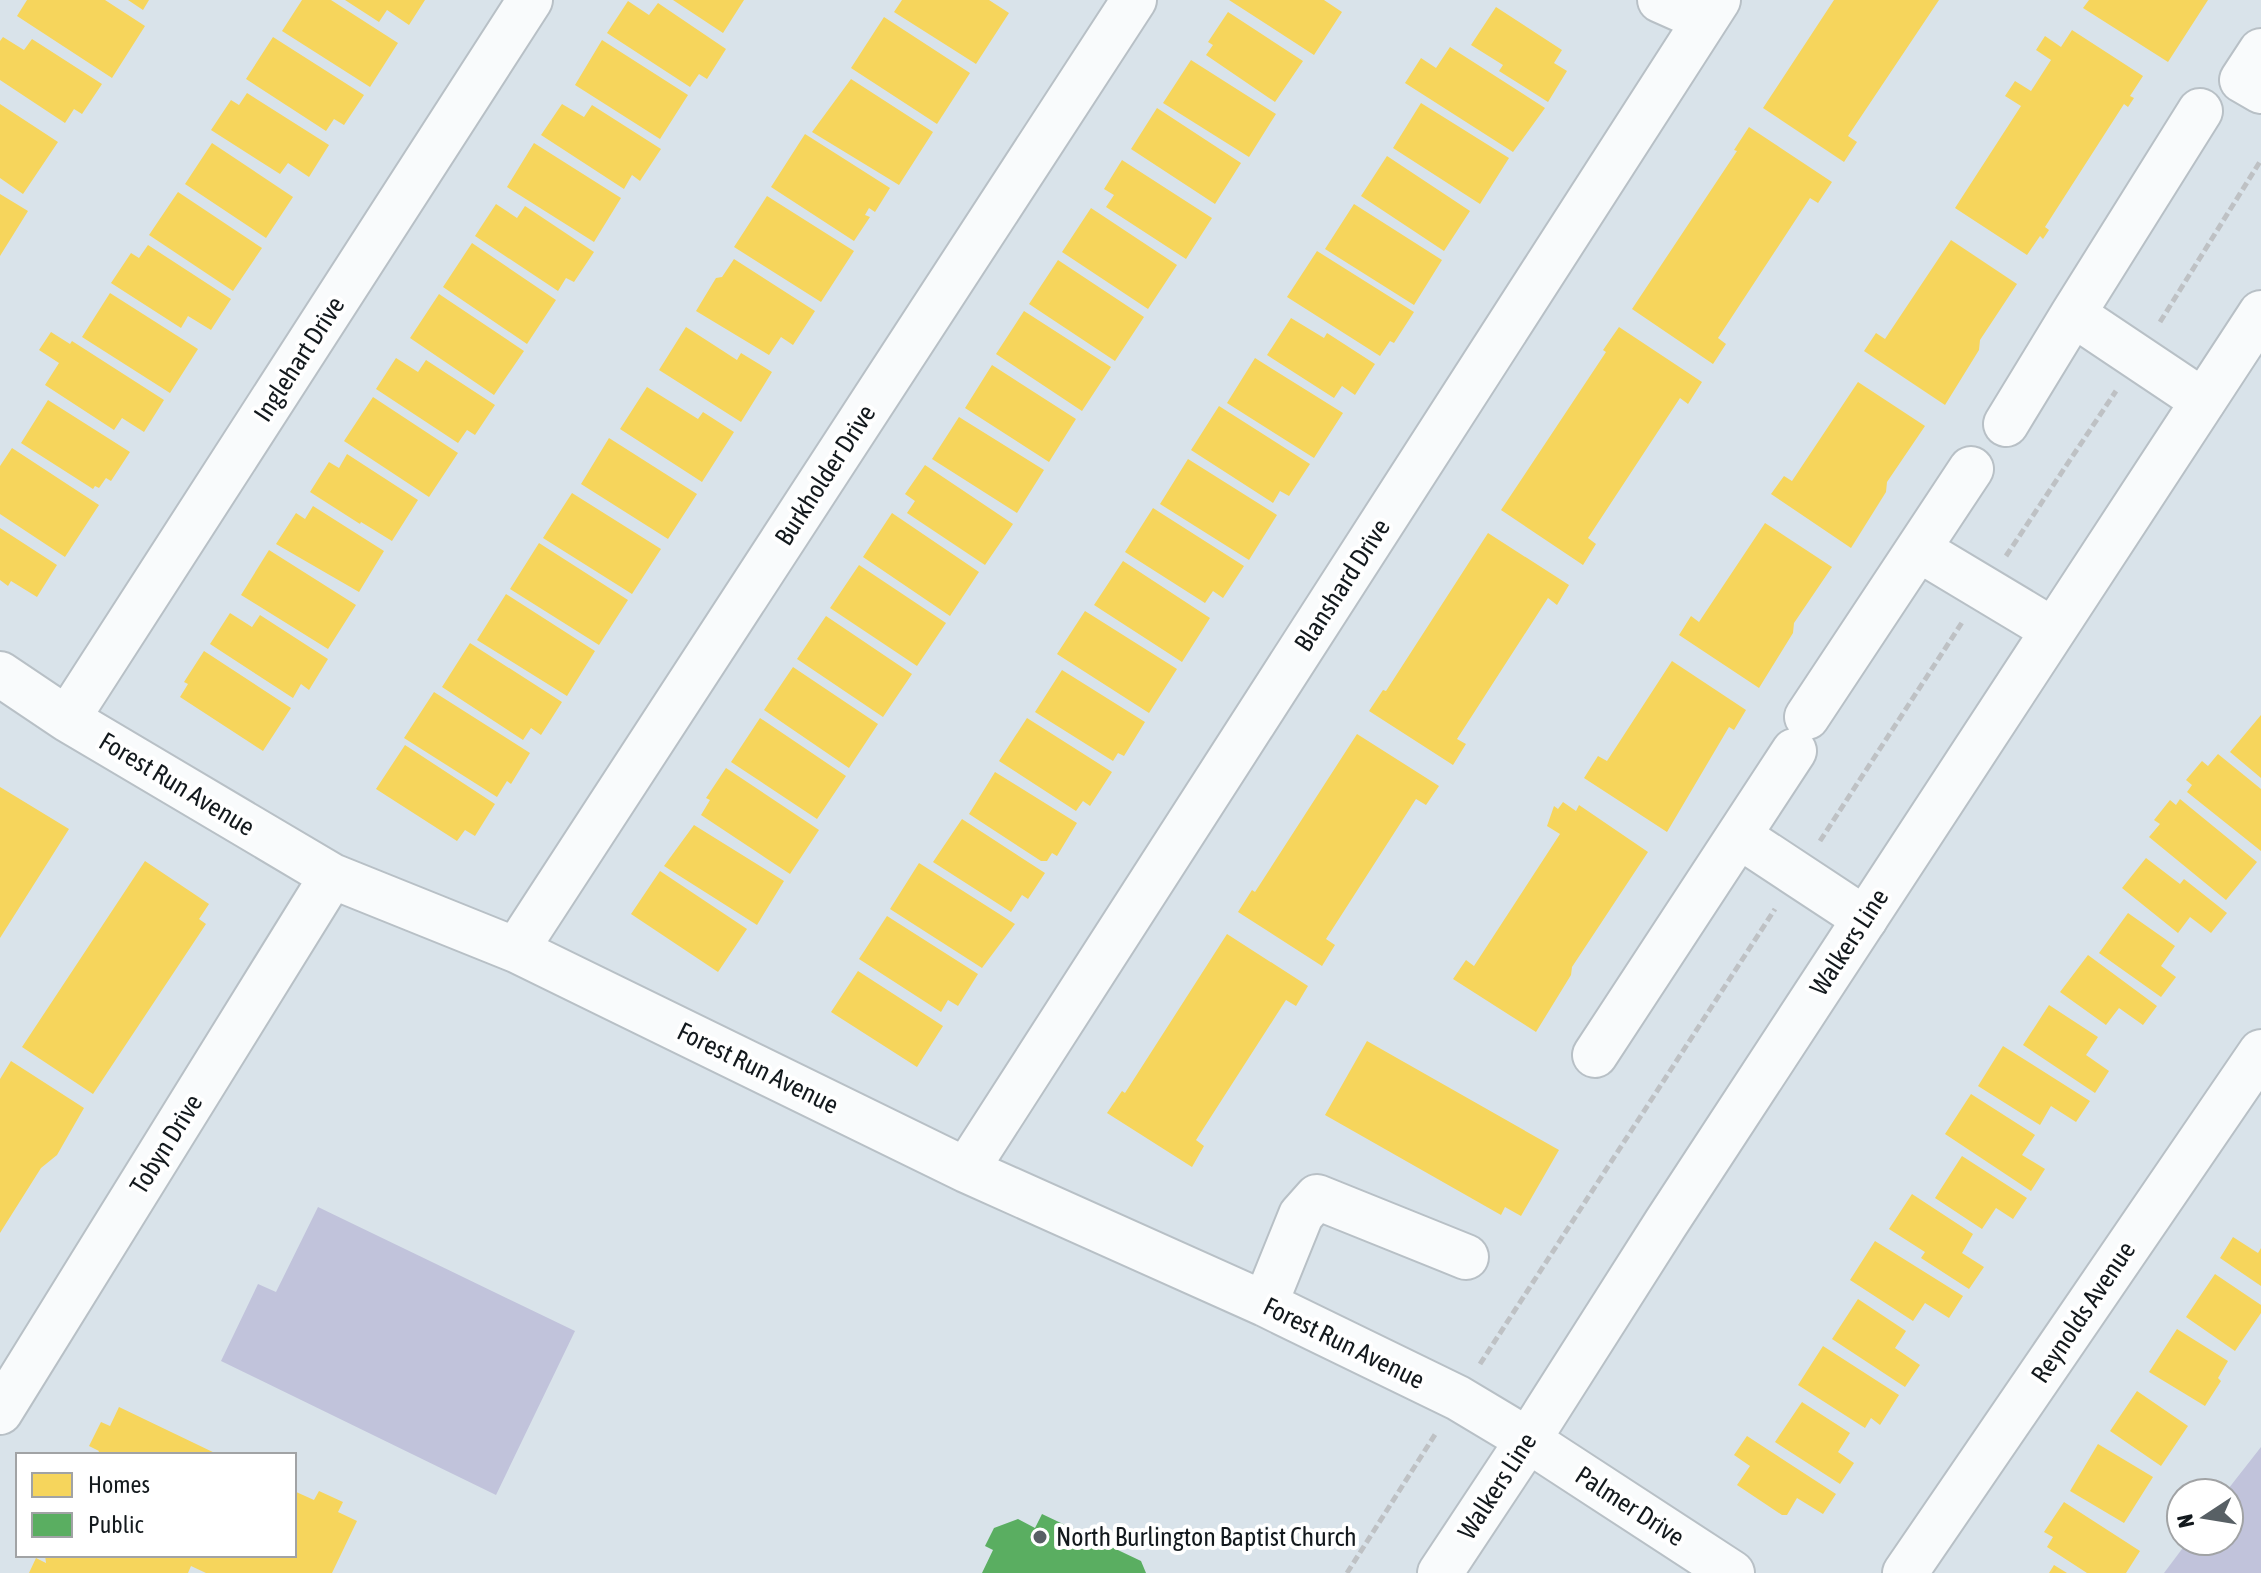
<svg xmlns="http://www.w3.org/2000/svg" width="2261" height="1573" font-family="'Asap Condensed',sans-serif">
<rect width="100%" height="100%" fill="#d9e3ea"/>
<path fill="#c1c3db" d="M318 1207 575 1331 496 1495 221 1361 258 1284 276 1292Z
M2261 1447V1573H2164L2188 1541H2229V1493H2225Z"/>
<path fill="#f6d55c" d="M27 0H105L145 26 112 78 17 16Z
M128 0H149L143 10Z
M302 0H331L398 43 370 87 282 31Z
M345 0H425L409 25 387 10 379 22Z
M673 0H744L723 33Z
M902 0H989L1009 13 976 64 894 12Z
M1229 0H1324L1342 12 1314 55Z
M1834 0H1939L1848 136 1857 142 1844 162 1763 108Z
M2089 0H2208L2168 62 2083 8Z
M628 1 649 15 658 3 726 49 707 79 699 74 690 87 607 33Z
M1496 7 1562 50 1554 63 1567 71 1548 102 1499 71 1503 65 1471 45Z
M1228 12 1303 61 1275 102 1206 55 1213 45 1208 42Z
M884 17 970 73 937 124 851 68Z
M2072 30 2143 76 2130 96 2134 98 2128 107 2124 104 2045 227 2049 230 2043 239 2040 236 2027 255 1955 208 2021 106 2005 96 2015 81 2031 91 2051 60 2036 50 2045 36 2061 47Z
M3 37 24 50 32 39 102 84 82 114 74 109 65 123 0 80V41Z
M273 37 364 95 344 125 334 119 326 131 246 79Z
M602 40 688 95 660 139 575 85Z
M1450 47 1545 108 1513 152 1405 83 1421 58 1436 68Z
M1191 60 1276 114 1249 157 1163 103Z
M851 79 933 132 899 185 812 132Z
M247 93 329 145 309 177 288 163 280 174 211 130 231 100 239 105Z
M1421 103 1509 158 1480 204 1393 148Z
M0 104 58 142 23 194 0 178Z
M562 104 584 117 592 105 661 149 640 181 632 175 624 189 541 135Z
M1157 108 1241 163 1215 204 1131 149Z
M1749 127 1832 182 1818 203 1810 198 1718 338 1726 344 1713 364 1632 309 1737 151 1734 150Z
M805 134 890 188 875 212 869 208 865 215 870 217 854 241 771 187Z
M212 143 293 197 266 238 185 184Z
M534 143 621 198 594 242 507 187Z
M1387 156 1470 211 1444 251 1361 196Z
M1122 160 1212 218 1186 259 1106 207 1114 195 1104 189Z
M178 192 262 248 233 291 149 235Z
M0 194 28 211 0 256Z
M767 196 854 251 821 302 734 247Z
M496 204 517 218 525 206 594 252 574 282 566 278 558 291 475 236Z
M1354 204 1442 260 1414 305 1325 249Z
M1091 208 1177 265 1148 309 1062 252Z
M1951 240 2017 284 1980 340 1979 350 1945 405 1864 351 1876 333 1885 339Z
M472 243 556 300 527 344 443 287Z
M148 245 231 299 211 330 188 316 181 328 111 283 131 253 139 258Z
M1317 251 1414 312 1394 343 1390 341 1380 356 1287 297Z
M734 259 815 311 793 345 781 337 769 355 696 311 716 278 722 277Z
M1058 260 1144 317 1115 361 1029 304Z
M110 293 198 349 170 393 82 337Z
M439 294 524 351 494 395 410 338Z
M1024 311 1111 367 1082 411 996 354Z
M1291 318 1324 338 1327 333 1375 364 1355 395 1342 386 1334 398 1267 355Z
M686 327 737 360 741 353 772 372 741 422 659 370Z
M1619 327 1702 382 1688 404 1680 398 1588 538 1596 544 1583 565 1501 510 1606 352 1603 350Z
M51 332 70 344 72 341 164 400 144 432 122 418 114 430 45 385 59 363 39 350Z
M396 358 418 372 426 360 495 405 475 435 467 430 458 443 376 389Z
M1255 358 1343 413 1314 458 1227 403Z
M992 365 1076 419 1049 462 965 408Z
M1858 382 1925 426 1887 482 1886 492 1851 548 1771 494 1784 476 1792 481Z
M647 387 698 419 703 412 734 432 702 482 620 429Z
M373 397 458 453 429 497 344 441Z
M48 400 130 452 111 481 106 478 99 488 95 486 93 489 21 443Z
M1219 406 1310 464 1289 496 1280 491 1273 503 1191 450Z
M959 417 1044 470 1017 513 932 459Z
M609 438 697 494 668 539 581 484Z
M12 448 99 505 65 557 0 514V466Z
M347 454 418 500 392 541 361 522 360 524 310 492 329 462 339 468Z
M1188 459 1277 515 1249 560 1160 504Z
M925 465 1013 524 985 565 907 513 915 501 905 494Z
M572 493 661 549 632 594 543 538Z
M313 506 384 551 359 592 276 544 296 513 305 519Z
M1153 508 1244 566 1223 598 1213 591 1205 603 1125 552Z
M892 513 979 572 950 616 863 557Z
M1765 523 1832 567 1794 623 1793 633 1759 688 1679 635 1691 616 1699 622Z
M0 528 57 565 37 597 11 581 8 586 0 580Z
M1488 533 1569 585 1557 605 1548 598 1457 739 1466 744 1453 765 1369 711 1383 690 1386 691Z
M539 543 628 600 599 645 510 589Z
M269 550 356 605 328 649 241 595Z
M1123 561 1210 618 1182 662 1094 605Z
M859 565 946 623 917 666 830 608Z
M506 594 595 651 567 696 477 640Z
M1085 611 1177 669 1149 713 1057 654Z
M230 613 252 627 260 615 328 659 309 690 301 684 293 698 210 644Z
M826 616 912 674 883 717 797 659Z
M470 643 562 702 541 735 531 728 523 740 442 687Z
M204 651 291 708 263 751 180 697 188 684 184 682Z
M1672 661 1746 710 1734 730 1729 727 1667 832 1584 778 1598 756 1607 761Z
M793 667 878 724 849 768 764 710Z
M1062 670 1145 722 1124 756 1118 753 1113 761 1035 712Z
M434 692 530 753 511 784 507 781 497 797 404 738Z
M2261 715V778L2230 752Z
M760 718 846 776 817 819 731 762Z
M1027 718 1112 772 1090 806 1083 801 1076 811 999 761Z
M1357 734 1439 786 1426 805 1416 799 1326 939 1335 945 1322 966 1238 912 1252 890 1255 892Z
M405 745 495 804 475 836 465 830 457 841 376 789Z
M2218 754 2261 789V851L2187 792 2192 785 2186 780 2202 761 2208 766Z
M726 768 819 830 790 874 701 815 710 800 706 798Z
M995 772 1077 823 1057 856 1052 853 1047 861H1041L969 814Z
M0 787 69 829 0 938Z
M2180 799 2257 862 2226 900 2149 837 2160 824 2154 820 2170 800 2176 805Z
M1563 802 1576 811 1579 805 1648 852 1572 967 1571 975 1536 1032 1453 979 1466 960 1474 966 1560 834 1547 826 1554 806 1558 809Z
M962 819 1045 873 1028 899 1022 895 1011 912 933 862Z
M694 825 784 881 757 925 664 866Z
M2146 858 2180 884 2184 879 2227 913 2211 933 2190 917 2178 933 2122 888Z
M145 861 209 904 199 919 206 924 93 1094 22 1047Z
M919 863 1015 924 982 968 890 909Z
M660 871 747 929 718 972 631 914Z
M2128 913 2175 946 2161 966 2176 977 2161 997 2099 953Z
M887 916 978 974 958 1006 948 1000 941 1012 859 959Z
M1227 934 1308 986 1296 1006 1286 1000 1196 1140 1204 1146 1192 1167 1107 1113 1122 1091 1125 1093Z
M2088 955 2157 1006 2143 1025 2119 1008 2106 1025 2060 992Z
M858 971 943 1026 917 1067 831 1012Z
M2049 1005 2098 1037 2086 1055 2109 1071 2095 1093 2023 1045Z
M1367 1041 1559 1150 1521 1216 1505 1207 1501 1215 1325 1115Z
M2003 1046 2090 1101 2076 1122 2051 1106 2040 1125 1978 1086Z
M11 1061 84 1108 57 1155 41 1168 0 1233V1079Z
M1971 1094 2035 1135 2022 1155 2045 1169 2031 1191 1945 1134Z
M1962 1156 2027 1198 2013 1219 1996 1208 1982 1229 1935 1198Z
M1912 1194 1973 1234 1962 1253 1984 1267 1969 1289 1921 1258 1925 1252 1889 1229Z
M2233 1237 2258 1253 2261 1248V1286L2220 1258Z
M1875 1241 1963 1296 1949 1318 1925 1303 1913 1321 1850 1280Z
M2215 1274 2261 1305V1313L2235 1351 2186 1317Z
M1858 1299 1906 1331 1895 1348 1920 1365 1905 1387 1832 1339Z
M2177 1329 2228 1361 2218 1378 2221 1381 2205 1406 2149 1372Z
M1823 1346 1899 1395 1880 1425 1871 1418 1865 1428 1798 1385Z
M2137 1391 2188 1426 2161 1466 2110 1431Z
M1802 1402 1850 1433 1838 1452 1854 1463 1840 1484 1775 1442Z
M119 1407 219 1455H97L99 1451 89 1446 101 1422 110 1426Z
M1747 1436 1836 1494 1823 1514 1797 1498 1787 1515H1782L1737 1485 1750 1466 1734 1455Z
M2098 1444 2153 1477 2124 1523 2070 1491Z
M294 1491 314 1500 319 1491 343 1502 338 1512 357 1521 332 1573H206L191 1566 188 1573H29L36 1558 46 1563 45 1555H294Z
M2064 1502 2140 1551 2126 1573H2087L2047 1547 2053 1537 2044 1532Z
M2054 1565 2067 1573H2049Z"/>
<path fill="#5aae61" d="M1042 1514 1141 1561 1146 1573H982L993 1550 985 1546 994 1528 1018 1519 1035 1528Z"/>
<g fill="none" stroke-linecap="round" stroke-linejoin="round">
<g stroke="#b8c0c6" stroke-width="48">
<path id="minor" d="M1660 0 1705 20
M2261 51 2242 80 2261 91
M2073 314 2203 401
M2006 424 2073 314 2200 111
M1918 549 2053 630
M0 674 67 719 332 876 516 950 966 1170 1265 1304 1458 1398 1528 1440 1732 1573
M1807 717 1971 469
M67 719 530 0
M1739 836 1865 919
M516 950 1134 0
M1595 1055 1794 751
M966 1170 1718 0
M1265 1304 1301 1215 1317 1197 1466 1257
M0 1412 332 876
M1905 1573 2261 1052"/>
</g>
<g stroke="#b8c0c6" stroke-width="48">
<path id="major" d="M1440 1573 1528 1440 1666 1223 2261 313"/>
</g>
<path stroke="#bec1c4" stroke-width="5" stroke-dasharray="8 4" stroke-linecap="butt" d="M2160 322 2261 160
M2006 556 2116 391
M1820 841 1963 621
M1480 1364 1775 909
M1347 1573 1436 1433"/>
<use href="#minor" stroke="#f9fbfc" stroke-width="44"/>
<use href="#major" stroke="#f9fbfc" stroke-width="44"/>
</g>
<circle fill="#586065" stroke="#fff" stroke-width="3" cx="1040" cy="1537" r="8"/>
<g text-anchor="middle" stroke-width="8" stroke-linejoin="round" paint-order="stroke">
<g font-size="26" fill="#13191d" stroke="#fff">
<text transform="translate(299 359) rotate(-57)" y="9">Inglehart Drive</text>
<text transform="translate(825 475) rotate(-57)" y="9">Burkholder Drive</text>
<text transform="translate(1342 585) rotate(-57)" y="9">Blanshard Drive</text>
<text transform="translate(177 784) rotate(31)" y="9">Forest Run Avenue</text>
<text transform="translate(1849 942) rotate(-57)" y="9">Walkers Line</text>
<text transform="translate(758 1068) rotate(26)" y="9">Forest Run Avenue</text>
<text transform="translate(166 1144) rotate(-58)" y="9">Tobyn Drive</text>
<text transform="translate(2083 1312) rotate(-56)" y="9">Reynolds Avenue</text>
<text transform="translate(1344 1343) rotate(26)" y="9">Forest Run Avenue</text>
<text transform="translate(1497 1486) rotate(-57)" y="9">Walkers Line</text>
<text transform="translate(1630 1506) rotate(33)" y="9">Palmer Drive</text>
</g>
<g font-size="26" fill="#13191d" stroke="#fff" text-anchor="start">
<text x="1056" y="1546">North Burlington Baptist Church</text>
</g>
</g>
<rect x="16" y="1453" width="280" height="104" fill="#ffffff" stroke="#a1a3a5" stroke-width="2"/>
<rect x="32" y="1473" width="40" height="24" fill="#f6d55c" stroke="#a1a3a5" stroke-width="2"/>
<text x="88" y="1493" font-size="24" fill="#13191d">Homes</text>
<rect x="32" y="1513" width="40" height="24" fill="#5aae61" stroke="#a1a3a5" stroke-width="2"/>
<text x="88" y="1533" font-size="24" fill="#13191d">Public</text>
<g transform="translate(2205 1517) rotate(258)"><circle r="38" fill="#ffffff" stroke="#a1a3a5" stroke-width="2"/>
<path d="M0-6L14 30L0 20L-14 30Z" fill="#586065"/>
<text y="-12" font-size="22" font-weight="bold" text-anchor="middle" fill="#13191d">N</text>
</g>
</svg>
